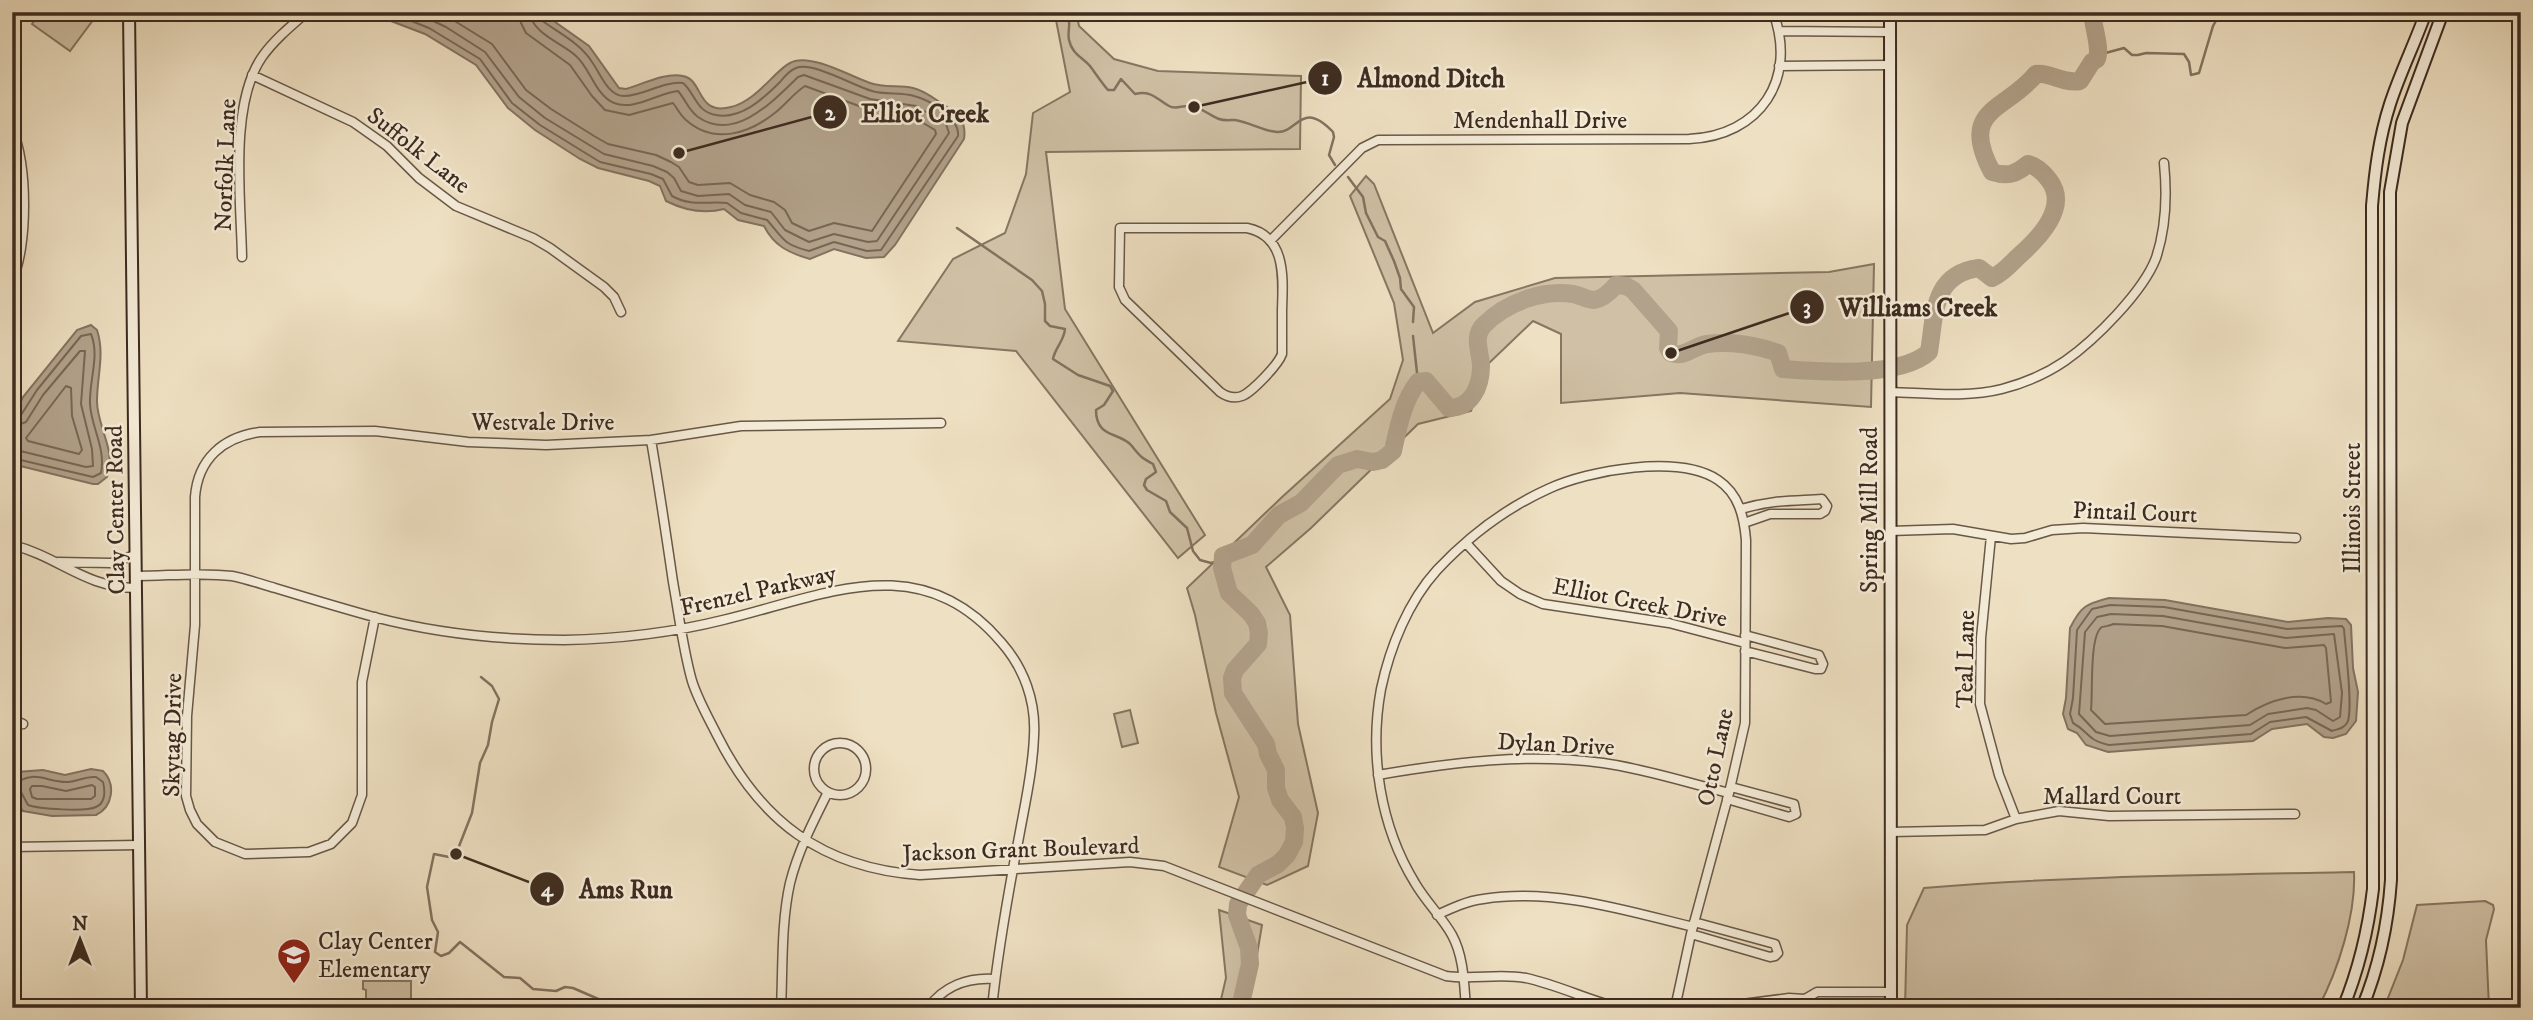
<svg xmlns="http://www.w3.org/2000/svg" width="2533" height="1020" font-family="'IM FELL DW Pica',serif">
<rect width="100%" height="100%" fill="#eee0c2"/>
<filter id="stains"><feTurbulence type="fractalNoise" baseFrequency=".00286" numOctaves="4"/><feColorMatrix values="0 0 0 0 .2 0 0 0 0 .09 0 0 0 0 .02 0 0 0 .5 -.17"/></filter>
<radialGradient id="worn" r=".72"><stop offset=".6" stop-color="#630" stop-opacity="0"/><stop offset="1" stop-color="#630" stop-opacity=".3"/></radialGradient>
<path fill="#d0c1a6" stroke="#867662" stroke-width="2" d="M40 12H99L70 51 32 24Z
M1049 12H1076L1079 26 1114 59 1158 71 1301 76 1300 149 1046 152 1065 309 1205 535 1178 558 1016 351 898 341 953 259 1005 233 1026 174 1033 113 1070 92 1056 20Z
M1366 176 1374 184 1433 333 1475 302 1555 278 1829 272 1874 264 1871 407 1680 393 1561 403V334L1533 321 1487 365 1471 411 1418 424 1311 528 1266 567 1290 615 1298 724 1318 813 1308 866 1267 885 1219 867 1239 797 1216 713 1195 615 1187 588 1281 498 1390 399 1403 360 1394 303 1350 196Z
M1130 710 1138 743 1122 747 1114 714Z
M2354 872C2356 914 2338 971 2318 1008H1905L1907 925 1924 888C2067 876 2211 875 2354 872Z
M2485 901 2493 905 2494 909 2486 940 2489 1008H2384L2403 960 2417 905Z
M1219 910 1262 925 1248 1008H1219L1226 978Z
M363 981H411V1001H366V990L363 989Z"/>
<path fill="#b2a28b" stroke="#837260" stroke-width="2" d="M377 12H541L589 46 619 88 626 89C643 84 666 72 683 76 704 80 696 116 731 107 758 101 778 65 795 61 816 56 850 76 870 83 884 88 899 85 913 88 923 90 932 97 941 103 956 113 967 119 964 139L895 245 884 257 866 258 834 249 810 259C789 253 774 246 764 226L738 220 724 209C705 214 684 210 666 201L660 186 649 181 598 168 580 159 535 130 508 108 476 65 425 34 391 21Z
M91 325 97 330C105 354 97 376 97 401 97 427 117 451 107 477L98 484H93L12 464V420L23 397 77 330Z
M2109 598 2165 600 2288 622 2328 618 2346 619 2351 625 2353 668 2358 692 2356 721 2346 734 2333 738 2324 737 2307 724 2272 729 2253 741 2108 752 2086 745 2077 733 2068 729 2063 714 2066 698 2070 628C2081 606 2086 604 2109 598Z
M91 769 103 771C116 784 113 807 96 815L52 816 23 811 17 804 13 785 17 772 43 770 65 775Z"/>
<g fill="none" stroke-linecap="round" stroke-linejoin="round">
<path stroke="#786655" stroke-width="2" d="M389 12 429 28 480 59 512 103 540 125 600 162 651 174 663 179 672 196C692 207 706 201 727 203L741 213 767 220C784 239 782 244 809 251L834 242 867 251 881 250 958 136C960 118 930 100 914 96 901 92 885 95 872 91 854 86 812 61 796 68 790 70 784 77 780 82 764 98 741 120 716 115 696 112 695 93 683 83 662 81 644 96 624 96 608 96 600 73 592 62 580 43 559 33 541 20L539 12
M414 12 446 27 485 52 519 97 545 118 604 154 653 166 667 172 674 178 681 191 698 196 729 194 745 205 771 212 785 230 809 242 834 234 868 242 877 241 949 133 946 124 916 106 870 99 804 75 798 77C774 100 735 143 698 117 688 110 686 100 678 91 658 93 634 111 614 103 596 96 590 68 576 56 562 43 531 33 530 12
M440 12 492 44 526 90 551 109 594 136 608 144 656 155 671 162 679 167 689 182 698 185 730 183 750 195 774 202 785 210 792 223 809 231 834 223 872 231 936 134 935 130 908 114 867 109 805 86C794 93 786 104 776 112 749 134 714 145 686 120 680 115 677 108 673 103L629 115 605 110 592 96 570 65 526 33 521 23 519 12
M66 386 71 388 72 416 82 450 79 454 28 441 26 438Z
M12 418 21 415 37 390 81 336 91 334C100 356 89 380 90 404 91 427 106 448 101 473L93 477 12 458
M12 427 26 422 43 395 80 351H85L81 404 92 449 93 466 86 467 12 449
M2110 605 2164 607 2287 629 2342 626 2344 629C2345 645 2354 713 2347 723 2343 729 2338 729 2332 731L2306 717 2270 722 2251 734 2109 745C2086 740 2090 732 2073 723L2070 714 2073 698 2077 630 2092 609Z
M2111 614 2163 616 2286 638 2334 634 2342 693 2340 717 2333 721 2316 710 2307 708 2268 714 2250 725 2110 736 2096 732 2079 714 2085 632 2097 617Z
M2113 624 2162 626 2285 648 2324 645 2326 648 2331 702 2326 704C2301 689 2269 700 2246 715L2105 724 2091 710C2093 693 2089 635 2102 627 2103 627 2112 625 2113 624Z
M12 782 14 785C34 768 47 783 68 782 78 781 86 776 96 777L103 782C105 790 106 803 96 807 86 812 39 809 28 805L21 792 14 786 12 788
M92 785 95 787V796L91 799H37L32 797 30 789 32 786H42L66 791Z"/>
<path stroke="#837260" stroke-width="2.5" d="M1067 12C1072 22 1067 30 1069 40 1072 54 1082 57 1090 66 1096 74 1101 82 1108 90H1114L1121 79 1135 94C1152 90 1156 99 1169 106 1176 110 1182 105 1190 106 1201 107 1209 115 1219 119 1224 121 1230 120 1235 120 1249 122 1263 131 1277 132 1298 133 1301 99 1333 132L1334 137 1329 155 1335 165
M2098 55 2124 48 2132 55H2138L2146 53 2184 54 2189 62 2191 75 2199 73 2213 26 2221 12
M1348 177 1363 197 1366 213 1378 237 1385 241 1394 261 1400 278 1401 289 1414 307 1413 322
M957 228 1032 280 1042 291 1045 304V321L1050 326 1065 329C1064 341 1055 348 1053 359L1078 375 1110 386 1113 391 1104 405 1096 410C1096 438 1119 432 1131 445 1140 456 1140 457 1153 464L1156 472 1146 479 1144 485 1147 490 1166 501 1170 512 1187 528 1193 551 1200 560 1211 563 1222 560
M1413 336 1418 382
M481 677 492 686 499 699 492 722 488 745 480 763 472 813 456 854 449 857 434 854 427 887 432 920 438 932 435 952 441 956 449 953 460 942 504 977 520 978 533 989 556 991 565 987 573 988 619 1008"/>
<path stroke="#b2a28b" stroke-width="18" d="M1240 1008 1250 964 1249 948 1237 915 1238 904 1258 875 1278 864 1287 855 1294 842 1295 828 1293 817 1280 800 1276 788V770L1268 754 1266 744 1233 693 1232 678 1235 670 1258 644 1259 633 1257 623 1251 614 1229 593 1222 568 1223 556 1252 545 1279 515 1301 503 1338 465 1357 459 1373 462 1382 460 1393 451C1398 428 1403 401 1418 382L1426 381 1449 408C1471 408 1481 387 1481 366 1481 353 1472 336 1484 325 1505 303 1543 289 1573 294 1580 295 1587 300 1594 300 1603 299 1610 292 1616 285L1626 286 1633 290 1669 331 1668 348 1671 353C1686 358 1693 346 1707 344 1730 341 1757 345 1778 353L1783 369C1820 372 1900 378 1929 352 1935 315 1932 274 1979 268L1992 278C2005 272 2011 263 2021 254 2040 237 2069 206 2049 180 2043 172 2037 166 2028 164 2016 174 2008 177 1992 172 1958 108 2005 112 2036 74 2050 72 2062 84 2080 81L2092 62 2097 59C2101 47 2093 27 2092 12"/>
<g stroke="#695848" stroke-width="11">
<path id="street" d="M1779 31 1890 32
M1779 66 1890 65
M252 75 353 122 387 146 419 178 456 206 533 238 550 248 604 287 614 297 621 312
M12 130C28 161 28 249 12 280
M1120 228H1247C1287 236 1283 279 1282 310 1282 325 1282 340 1282 354 1278 365 1252 392 1242 396 1234 399 1227 397 1220 392L1125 300 1119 287Z
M1270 241 1362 148 1378 140 1689 139C1760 136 1798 79 1773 12
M242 257C241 200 229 105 262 57 274 40 291 26 307 12
M1890 392C1927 393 1967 398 2002 389 2025 383 2046 374 2065 361 2095 340 2143 292 2156 258 2166 228 2167 193 2164 163
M651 440C659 487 666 534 673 582 679 615 683 649 692 681 698 700 708 717 717 735 760 821 822 868 920 875L1130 862 1164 866 1446 976C1472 980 1500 973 1526 978 1558 985 1588 1000 1620 1008
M1741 509C1773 500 1790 501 1822 499L1827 506 1825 511 1820 514H1770L1744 523
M1890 531 1953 529 2011 539 2025 538 2052 530 2083 528 2296 538
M1991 536 1981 638 1980 704 1999 775 2016 819
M1466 543 1501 581 1520 594 1543 604 1669 623 1745 643
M12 545C58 556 85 588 136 588
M58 562 111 563 135 555
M136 576C168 576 201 572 232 576 247 579 261 584 275 588 308 598 341 608 374 617 435 633 501 640 564 640 617 639 671 633 723 620 824 596 919 546 1001 642 1024 668 1036 701 1034 736 1033 769 1025 804 1019 837 1008 894 998 950 992 1008
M375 617 362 682V795L352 823 331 844 309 852 245 854 215 842 197 824 190 810 186 796 187 716 195 625V497C198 459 223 437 260 432L375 431 468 442 546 445 651 440 741 426 941 423
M1745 635 1819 655 1823 664 1821 669H1815L1745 651
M12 719 23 724
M814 769a26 26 0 1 1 52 0a26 26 0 1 1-52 0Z
M1378 775C1454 762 1527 753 1603 763 1646 769 1688 783 1729 793
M1727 799 1789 817 1796 814 1794 804 1731 787
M1891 832 1985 830 2016 819 2059 811 2109 816 2295 814
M12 847 139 845
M1437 915C1452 908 1467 901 1483 899 1554 888 1624 910 1693 927
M1691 934 1770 957 1775 956 1778 953 1775 944 1694 922
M1805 999 1817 992H1891
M781 1008C783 967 781 923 790 883 798 851 813 822 828 792
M928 1008C944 986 968 977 995 979
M1466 1008C1464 984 1464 957 1452 935 1442 917 1426 902 1415 883 1380 826 1369 754 1381 689 1390 647 1408 602 1437 570 1469 536 1506 508 1548 489 1589 470 1679 454 1718 480 1739 494 1744 517 1746 540L1745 723 1729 793 1691 934 1675 1008
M1712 1008 1789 998 1805 999 1819 1004H1891"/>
</g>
<g stroke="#3d2b1f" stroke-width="14">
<path id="secondary" d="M129 12 141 1008
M1890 12 1891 1008
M2343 1008C2359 969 2368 931 2373 889L2372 206C2375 171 2379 138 2390 104 2400 73 2415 43 2426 12
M2362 1008C2379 967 2388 924 2391 880L2390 192 2402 123 2443 12"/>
</g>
<use href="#street" stroke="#f4ebd7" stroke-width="8"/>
<use href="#secondary" stroke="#f4ebd7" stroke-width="10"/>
</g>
<defs>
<g id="school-pin" transform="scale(1.75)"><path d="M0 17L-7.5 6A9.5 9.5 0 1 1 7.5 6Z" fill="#8f2418" stroke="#f4ebd7"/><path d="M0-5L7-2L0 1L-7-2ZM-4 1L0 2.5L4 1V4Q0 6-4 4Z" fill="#fff"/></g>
</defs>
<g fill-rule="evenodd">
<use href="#school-pin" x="294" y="955"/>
</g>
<g text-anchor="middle" stroke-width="5" stroke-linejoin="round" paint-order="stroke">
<g font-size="24" fill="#3d2b1f" stroke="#f4ebd7">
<text x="1540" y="128">Mendenhall Drive</text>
<text transform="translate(419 150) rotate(38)" y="8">Suffolk Lane</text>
<text transform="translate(225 165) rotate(-88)" y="8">Norfolk Lane</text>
<text x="543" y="430">Westvale Drive</text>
<text transform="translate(2352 508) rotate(-90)" y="8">Illinois Street</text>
<text transform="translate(115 510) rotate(-91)" y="8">Clay Center Road</text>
<text transform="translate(1869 510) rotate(-90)" y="8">Spring Mill Road</text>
<text transform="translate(2135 512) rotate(2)" y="8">Pintail Court</text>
<text transform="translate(758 590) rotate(-13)" y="8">Frenzel Parkway</text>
<text transform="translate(1640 602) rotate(11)" y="8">Elliot Creek Drive</text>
<text transform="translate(1965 659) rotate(-89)" y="8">Teal Lane</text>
<text transform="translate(172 735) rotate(-89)" y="8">Skytag Drive</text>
<text transform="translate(1556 744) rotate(3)" y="8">Dylan Drive</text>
<text transform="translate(1715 757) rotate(-78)" y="8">Otto Lane</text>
<text x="2112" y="804">Mallard Court</text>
<text transform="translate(1021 849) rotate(-2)" y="8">Jackson Grant Boulevard</text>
</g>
<g font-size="24" fill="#3d2b1f" stroke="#f4ebd7" text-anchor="start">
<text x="318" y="949">Clay Center<tspan x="318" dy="28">Elementary</tspan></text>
</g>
</g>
<path fill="none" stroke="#3d2b1f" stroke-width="2.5" d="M1194 107L1325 78M679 153L830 112M1671 353L1807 307M456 854L547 889"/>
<g fill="#3d2b1f" stroke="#f4ebd7" stroke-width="2.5">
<circle cx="1194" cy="107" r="7"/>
<circle cx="679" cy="153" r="7"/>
<circle cx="1671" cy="353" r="7"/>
<circle cx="456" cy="854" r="7"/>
<circle cx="1325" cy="78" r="18"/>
<circle cx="830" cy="112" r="18"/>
<circle cx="1807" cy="307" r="18"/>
<circle cx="547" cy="889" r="18"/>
</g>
<g font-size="21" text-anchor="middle" font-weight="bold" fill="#fff">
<text x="1325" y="85">1</text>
<text x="830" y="120">2</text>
<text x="1807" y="314">3</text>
<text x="547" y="896">4</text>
</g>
<g font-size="26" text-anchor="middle" font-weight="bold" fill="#3d2b1f" stroke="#f4ebd7" stroke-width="5" stroke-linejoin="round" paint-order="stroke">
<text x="1431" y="87">Almond Ditch</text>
<text x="925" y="122">Elliot Creek</text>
<text x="1918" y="316">Williams Creek</text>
<text x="626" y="898">Ams Run</text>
</g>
<rect width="2533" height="1020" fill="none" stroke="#eee0c2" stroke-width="42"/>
<rect x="14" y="14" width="2505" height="992" fill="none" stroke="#3d2b1f" stroke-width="3.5"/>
<rect x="21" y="21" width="2491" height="978" fill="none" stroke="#3d2b1f" stroke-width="2"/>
<g transform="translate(80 940)" stroke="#f4ebd7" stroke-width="5" paint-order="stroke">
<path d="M0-5L12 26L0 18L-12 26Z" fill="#3d2b1f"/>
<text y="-10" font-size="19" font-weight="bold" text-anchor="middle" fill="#3d2b1f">N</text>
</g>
<rect width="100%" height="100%" filter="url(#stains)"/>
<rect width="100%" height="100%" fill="url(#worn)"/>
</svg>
